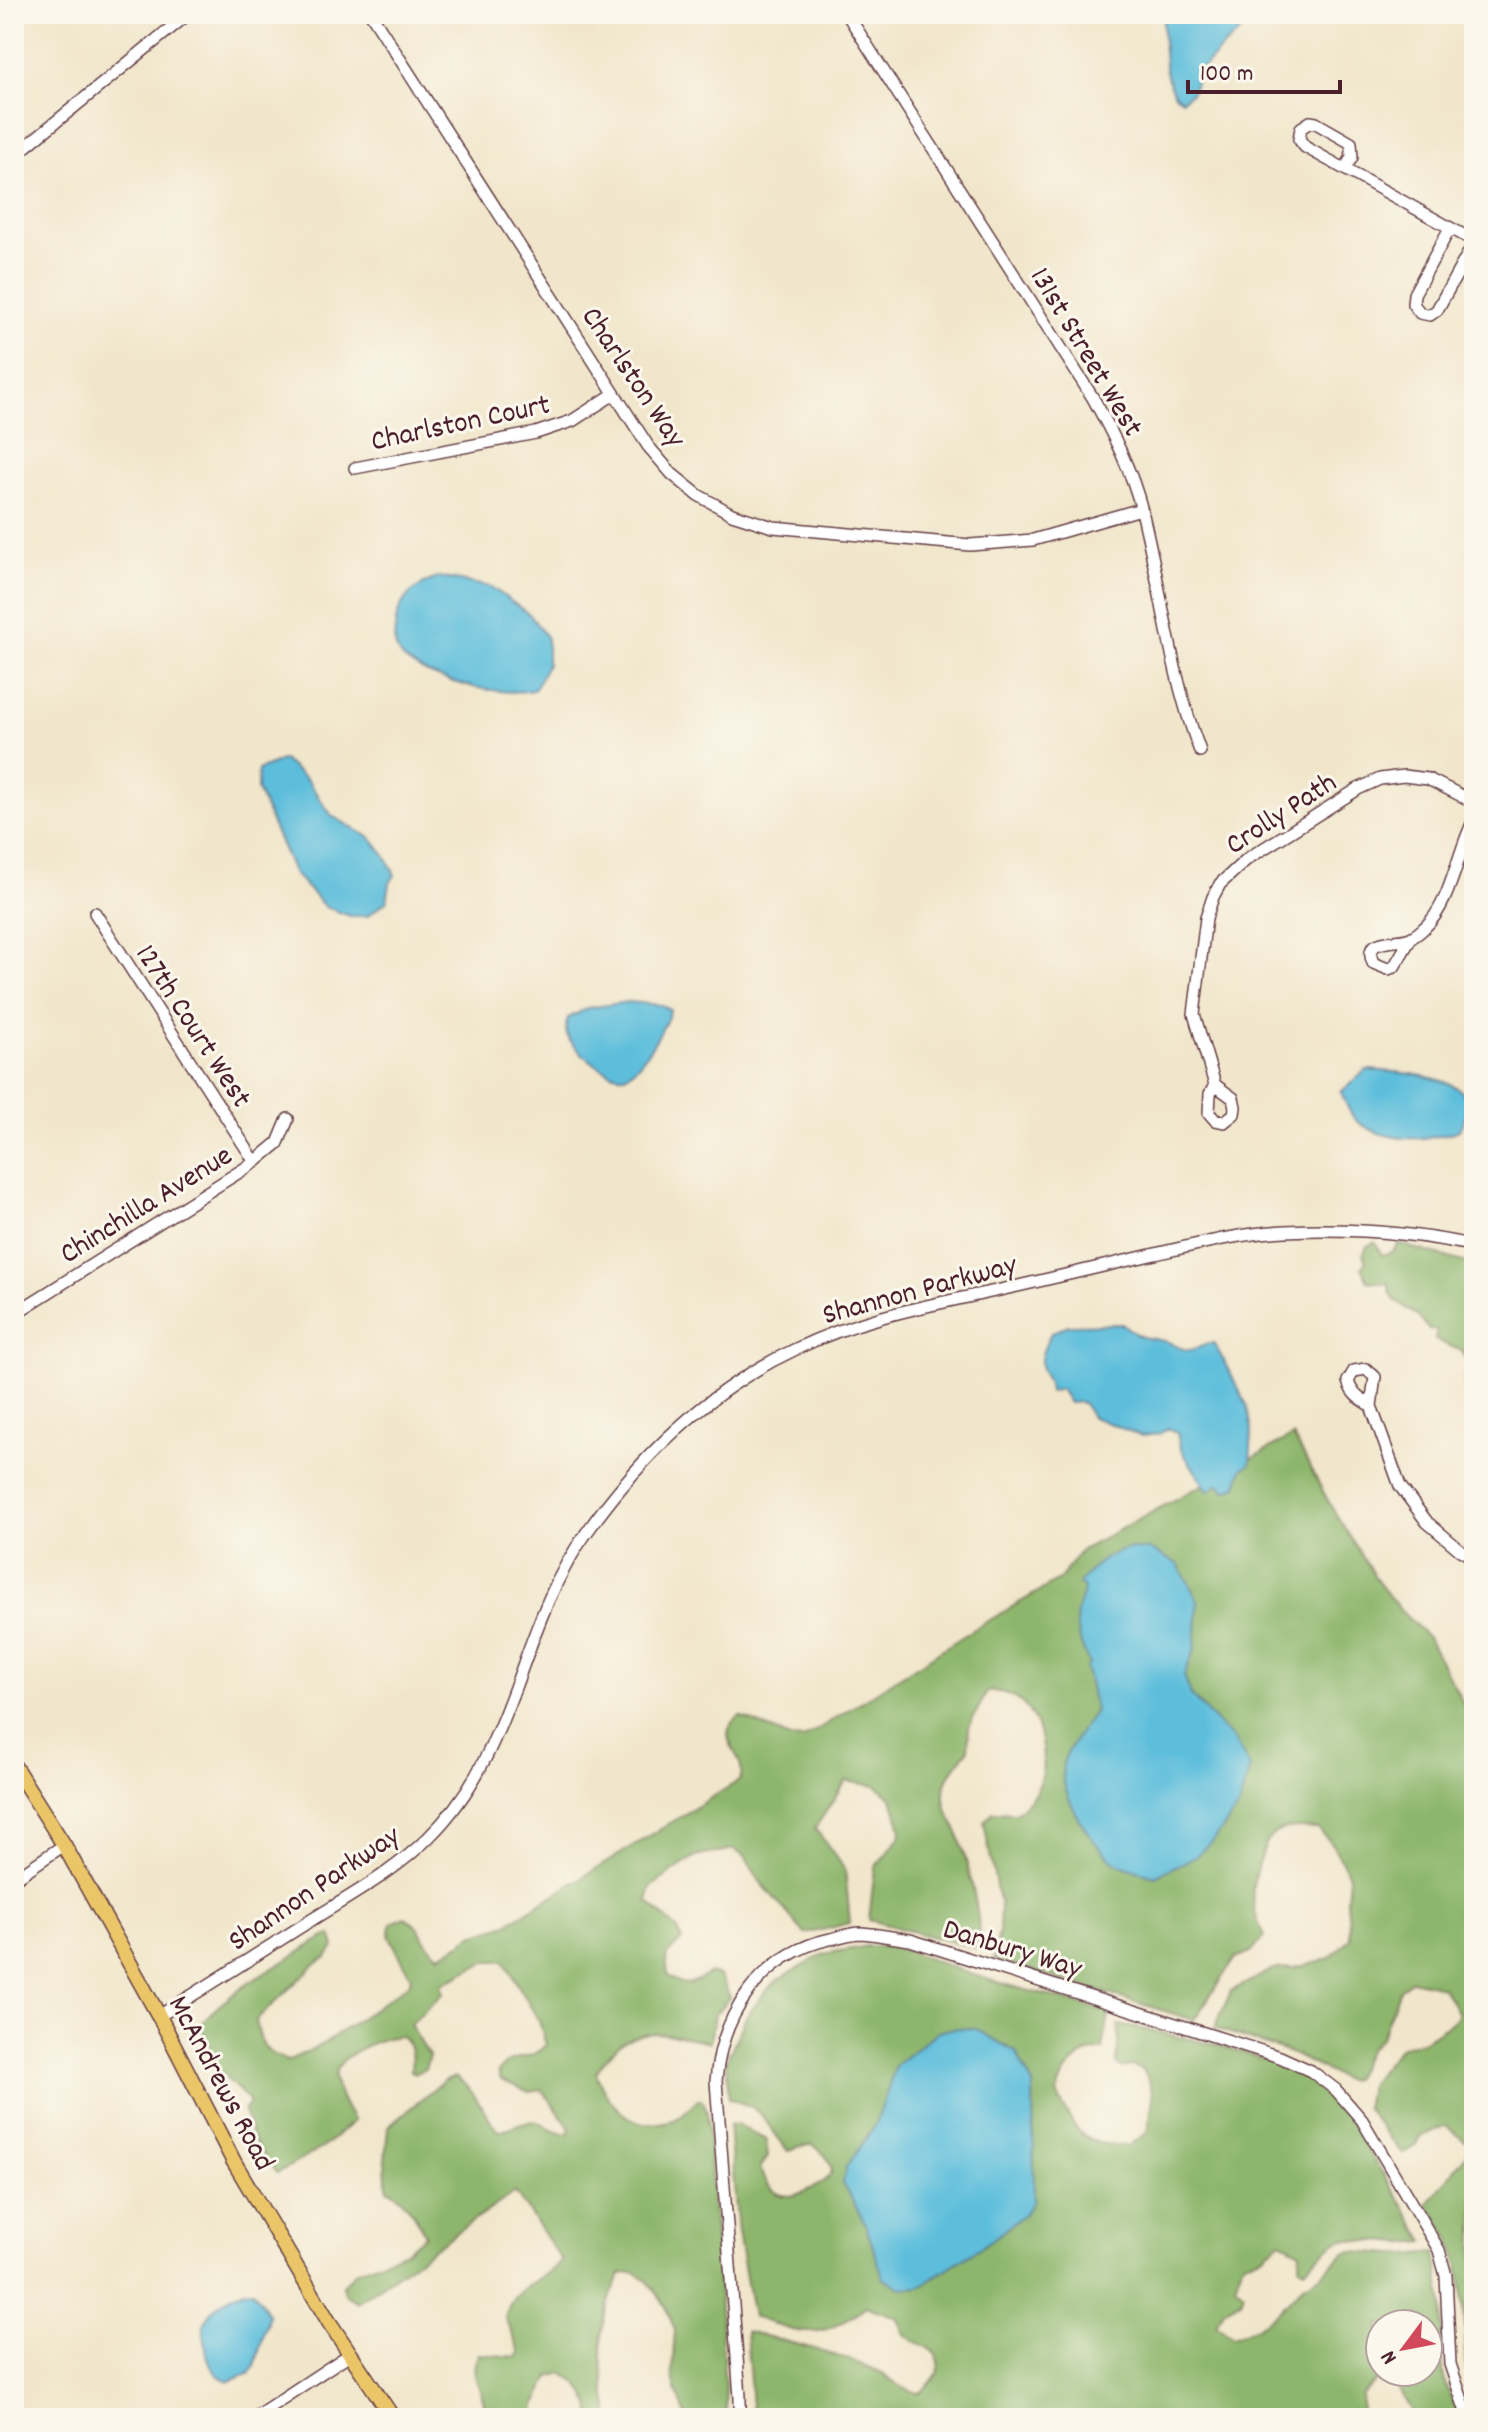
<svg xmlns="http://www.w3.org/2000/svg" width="1488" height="2432" font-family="Dekko,sans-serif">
<rect width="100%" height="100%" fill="#fbf7ec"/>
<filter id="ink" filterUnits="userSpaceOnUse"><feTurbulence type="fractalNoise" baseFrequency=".0125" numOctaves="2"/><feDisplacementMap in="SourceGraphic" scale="16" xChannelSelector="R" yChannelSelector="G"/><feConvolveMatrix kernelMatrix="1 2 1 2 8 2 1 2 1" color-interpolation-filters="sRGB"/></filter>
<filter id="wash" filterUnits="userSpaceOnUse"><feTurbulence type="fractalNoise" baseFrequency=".006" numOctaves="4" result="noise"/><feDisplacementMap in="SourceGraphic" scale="32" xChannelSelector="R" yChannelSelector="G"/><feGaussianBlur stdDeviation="1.8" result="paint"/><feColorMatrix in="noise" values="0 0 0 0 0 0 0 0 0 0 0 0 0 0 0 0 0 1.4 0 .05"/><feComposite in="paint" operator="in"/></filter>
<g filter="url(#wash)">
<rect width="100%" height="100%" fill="#f1e6cb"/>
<path fill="#8db66c" stroke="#6c6a4c" stroke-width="2" fill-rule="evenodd" d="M1375 1242 1382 1255 1392 1252 1399 1244 1474 1265V1394L1464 1382 1469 1369 1462 1351 1435 1340 1437 1330H1429C1425 1325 1420 1318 1415 1314 1402 1304 1390 1303 1389 1284L1368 1281 1362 1267 1366 1261 1363 1255 1367 1246Z
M1293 1436 1332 1508 1378 1582 1401 1611 1428 1638 1474 1723V2367L1467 2371C1464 2329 1467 2281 1451 2241 1446 2229 1435 2216 1427 2205L1466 2155 1468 2143 1446 2126 1420 2136 1415 2146 1402 2154 1365 2107 1370 2083 1399 2048 1423 2041 1451 2023 1458 2014 1443 1987 1411 1980 1400 1990 1381 2037 1369 2049 1353 2079 1344 2080 1291 2053 1215 2028 1231 1991 1274 1969 1294 1968 1320 1962 1330 1958 1350 1938 1347 1900 1349 1875 1334 1847 1319 1829C1308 1829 1292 1826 1281 1830 1271 1833 1266 1844 1262 1853 1249 1886 1249 1904 1264 1937L1251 1952 1235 1958 1194 2020 994 1959 999 1932 1000 1907 984 1822 993 1812 1016 1813C1023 1806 1033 1798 1037 1790 1053 1754 1036 1686 987 1692L969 1726 968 1750C959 1761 949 1773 945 1787 940 1803 952 1818 958 1833 965 1857 987 1928 975 1948L869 1920 875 1867 900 1838 901 1829 892 1798 876 1786 846 1781 815 1828 845 1869 850 1923 805 1934 759 1880 746 1858 734 1849 694 1857 651 1887 647 1901 678 1930 682 1940 666 1956 668 1976C690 1990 690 1983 711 1973L720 1976 730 1997 714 2015 710 2042C658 2032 628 2020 596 2073 610 2108 632 2133 674 2120 683 2117 691 2105 698 2099L703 2101 707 2110 727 2418H687L676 2390 672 2372 675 2330 665 2305 646 2279 634 2272 621 2274C595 2322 600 2366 610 2418H592C590 2395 582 2385 562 2373L550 2377 536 2404 535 2418H486C488 2396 465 2375 479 2354L517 2357 520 2352 505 2318C512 2285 541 2283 562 2261L515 2192 357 2302 346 2295 342 2286 356 2271 406 2251 425 2235C417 2217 406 2198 388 2189 383 2170 386 2147 388 2127L444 2080 455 2077C476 2090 483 2113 499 2131 511 2128 525 2119 538 2122 550 2126 550 2133 568 2134L570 2128 542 2090 529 2092 501 2080 498 2072C510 2052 533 2062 546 2045L539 2021 504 1961H487L441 1984 443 1993 410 2025 429 2056 425 2069 416 2073 411 2071C412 2054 414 2048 401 2036 383 2036 339 2054 335 2074 333 2085 347 2111 354 2121L322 2148 277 2173 254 2142 244 2111 249 2103C242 2091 230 2084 222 2073 213 2060 206 2040 200 2024 229 1992 267 1972 303 1950 314 1944 319 1938 331 1935L335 1946 327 1957 314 1965 256 2020C260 2046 264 2051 287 2061L320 2046 409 1984 411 1977 389 1935 392 1923 405 1917C422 1925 423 1946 440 1955L463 1943 469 1936 505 1925 740 1780C749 1752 709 1740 740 1716L790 1738 803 1739 971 1631 1060 1579 1080 1551Z
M868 1946C905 1945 936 1963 970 1974 1014 1988 1060 1998 1104 2011L1109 2015 1103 2049C1079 2051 1061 2072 1057 2094 1079 2136 1079 2143 1128 2146L1147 2133C1152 2108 1158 2090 1142 2069L1130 2066 1123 2068 1117 2063 1119 2025C1174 2035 1279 2054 1322 2089 1344 2108 1358 2134 1373 2158 1390 2185 1408 2213 1425 2241L1406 2243 1343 2239 1334 2243 1304 2269 1299 2265 1300 2251 1281 2241 1262 2256 1243 2261 1235 2286 1244 2293 1241 2301 1223 2310 1216 2325 1233 2337 1257 2328 1282 2308 1301 2287 1320 2275 1345 2253 1354 2251 1408 2255 1436 2252 1443 2307 1441 2359 1445 2384 1457 2412V2418H1416L1394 2382 1378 2379 1362 2394V2418H753L746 2331C788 2342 830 2352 871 2368 889 2375 900 2391 920 2393 931 2383 950 2366 932 2351 924 2344 912 2343 905 2334 902 2330 900 2322 897 2317L865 2306C858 2314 853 2315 844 2321 810 2342 789 2329 753 2317L738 2232 729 2126 736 2124 766 2140 768 2157 760 2168C765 2178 768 2189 779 2194 791 2199 800 2193 810 2189 842 2176 835 2161 812 2144L788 2151 762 2116 752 2107 729 2098 726 2061 746 2017 768 1989 779 1979 824 1954ZM1380 2324H1428V2372H1380Z"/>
<path fill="#5dbedb" stroke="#546e83" stroke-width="2" d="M1163 14H1302L1245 27 1221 49 1198 73 1192 92 1182 100C1160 90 1164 36 1163 14Z
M439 577 491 587 530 615 547 638V664L535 689C506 699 424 680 402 657 392 647 394 635 396 622 401 595 415 587 439 577Z
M283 760 307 780 332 816 371 838 386 857 395 875 390 883 387 901 367 916H350L325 907 294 874 257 790 258 770Z
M627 1002 662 1005 670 1010C668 1023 638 1073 624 1075 608 1078 569 1048 566 1031 565 1027 567 1022 568 1018L588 1008Z
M1366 1070C1388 1071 1460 1075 1467 1100 1470 1110 1463 1121 1459 1130 1428 1142 1383 1143 1356 1120 1349 1114 1345 1100 1341 1092Z
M1123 1324C1142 1341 1141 1336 1164 1341 1174 1343 1178 1350 1189 1350 1198 1350 1204 1343 1214 1343L1247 1405 1252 1430 1250 1464 1242 1469 1237 1486 1225 1491 1219 1484 1208 1491 1181 1449 1177 1433 1168 1428 1159 1434 1142 1436 1092 1417 1082 1402 1069 1403 1060 1389 1050 1392C1050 1383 1047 1381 1043 1373 1037 1359 1045 1346 1051 1333L1068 1325Z
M1128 1549 1151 1550 1178 1564 1198 1600 1195 1649 1184 1675 1192 1697 1234 1740 1250 1767 1238 1808 1217 1836 1195 1857 1155 1876C1142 1872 1125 1869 1114 1861 1092 1846 1058 1791 1063 1764 1065 1751 1087 1723 1095 1711L1086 1668 1089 1664C1075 1628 1071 1626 1084 1588L1079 1584C1092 1567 1106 1554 1128 1549Z
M956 2028 976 2029 1016 2052 1033 2085 1034 2200 1025 2213 996 2237 919 2287 901 2288 884 2279 865 2224 843 2183 846 2167 876 2124 896 2065 938 2031Z
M244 2290H253L268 2314 267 2322 255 2366 249 2374 229 2381C210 2375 207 2359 205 2341 204 2333 202 2329 205 2322 214 2305 227 2297 244 2290Z"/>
</g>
<g filter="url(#ink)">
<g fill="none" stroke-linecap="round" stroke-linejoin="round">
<g stroke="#633d43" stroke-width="14">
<path id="minor" d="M371 14 648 446 672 474 698 495 732 514 773 527 970 545 1033 540 1141 509
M847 14 1093 398C1113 434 1132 471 1142 511 1162 591 1170 673 1200 751
M14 156 188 14
M1345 169 1352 157 1351 143 1316 123 1310 122 1301 128 1299 139 1305 147 1474 241
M1450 228 1414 294 1413 304 1420 313 1430 315 1437 310 1474 243
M355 468 536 433 572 421 614 394
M95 913 255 1162
M1411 938 1394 967 1388 969 1373 963C1362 937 1395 944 1410 938 1415 936 1421 931 1425 927 1451 904 1457 852 1474 820
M1215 1085 1210 1094 1209 1113 1215 1120 1224 1122 1234 1114 1235 1107 1233 1098 1215 1085 1194 1014 1206 918 1213 897 1220 884 1247 859 1358 789 1380 779 1404 776 1428 779 1474 802
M14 1314 255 1162 278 1143 288 1119
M1371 1406C1360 1399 1352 1395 1348 1381L1354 1371 1366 1369 1375 1377 1371 1406 1400 1486 1427 1522 1460 1550 1474 1558
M14 1879 64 1845
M159 2016C211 1984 262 1951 313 1919 353 1894 395 1871 428 1838 518 1750 516 1630 587 1532 641 1456 710 1389 796 1349 865 1315 943 1303 1018 1286 1064 1275 1109 1265 1155 1254 1198 1244 1241 1233 1285 1231 1349 1228 1412 1232 1474 1246
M253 2418 350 2354
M740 2418V2397L716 2081C721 2014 762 1954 830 1939 840 1937 851 1933 861 1933 877 1934 894 1938 910 1940L1280 2057 1311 2071 1336 2090 1362 2120 1439 2250 1446 2276 1450 2364 1468 2418"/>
</g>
<g stroke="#633d43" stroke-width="17">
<path id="major" d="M14 1766 64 1845 159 2016 234 2162 329 2322 393 2418"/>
</g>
<use href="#minor" stroke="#fff" stroke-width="11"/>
<use href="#major" stroke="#ebc669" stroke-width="14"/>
</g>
</g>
<g text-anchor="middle" stroke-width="6" stroke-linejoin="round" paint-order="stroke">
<g font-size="30" fill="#4a1f2b" stroke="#fbf7ec">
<text transform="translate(1088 351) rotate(59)" y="10">131st Street West</text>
<text transform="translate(635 376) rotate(56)" y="10">Charlston Way</text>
<text transform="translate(460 421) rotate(-12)" y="10">Charlston Court</text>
<text transform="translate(1280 812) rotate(-33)" y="10">Crolly Path</text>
<text transform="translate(195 1025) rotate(57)" y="10">127th Court West</text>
<text transform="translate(145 1203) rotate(-32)" y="10">Chinchilla Avenue</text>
<text transform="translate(919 1288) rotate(-15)" y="10">Shannon Parkway</text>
<text transform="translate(313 1887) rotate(-34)" y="10">Shannon Parkway</text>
<text transform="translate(1013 1947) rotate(17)" y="10">Danbury Way</text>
<text transform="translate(223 2082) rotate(62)" y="10">McAndrews Road</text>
</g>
</g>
<rect width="1488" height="2432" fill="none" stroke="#fbf7ec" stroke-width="48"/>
<g transform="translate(1404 2348) rotate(238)"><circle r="38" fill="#fbf7ec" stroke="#b4a19f" stroke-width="2"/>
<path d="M0-6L14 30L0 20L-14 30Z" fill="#d1495b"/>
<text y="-12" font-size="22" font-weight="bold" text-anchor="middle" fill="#4a1f2b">N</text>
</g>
<path d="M1188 80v12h152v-12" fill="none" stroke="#4a1f2b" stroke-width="4"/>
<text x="1200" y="80" font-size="24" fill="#4a1f2b" stroke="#fbf7ec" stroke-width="6" paint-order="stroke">100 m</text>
</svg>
